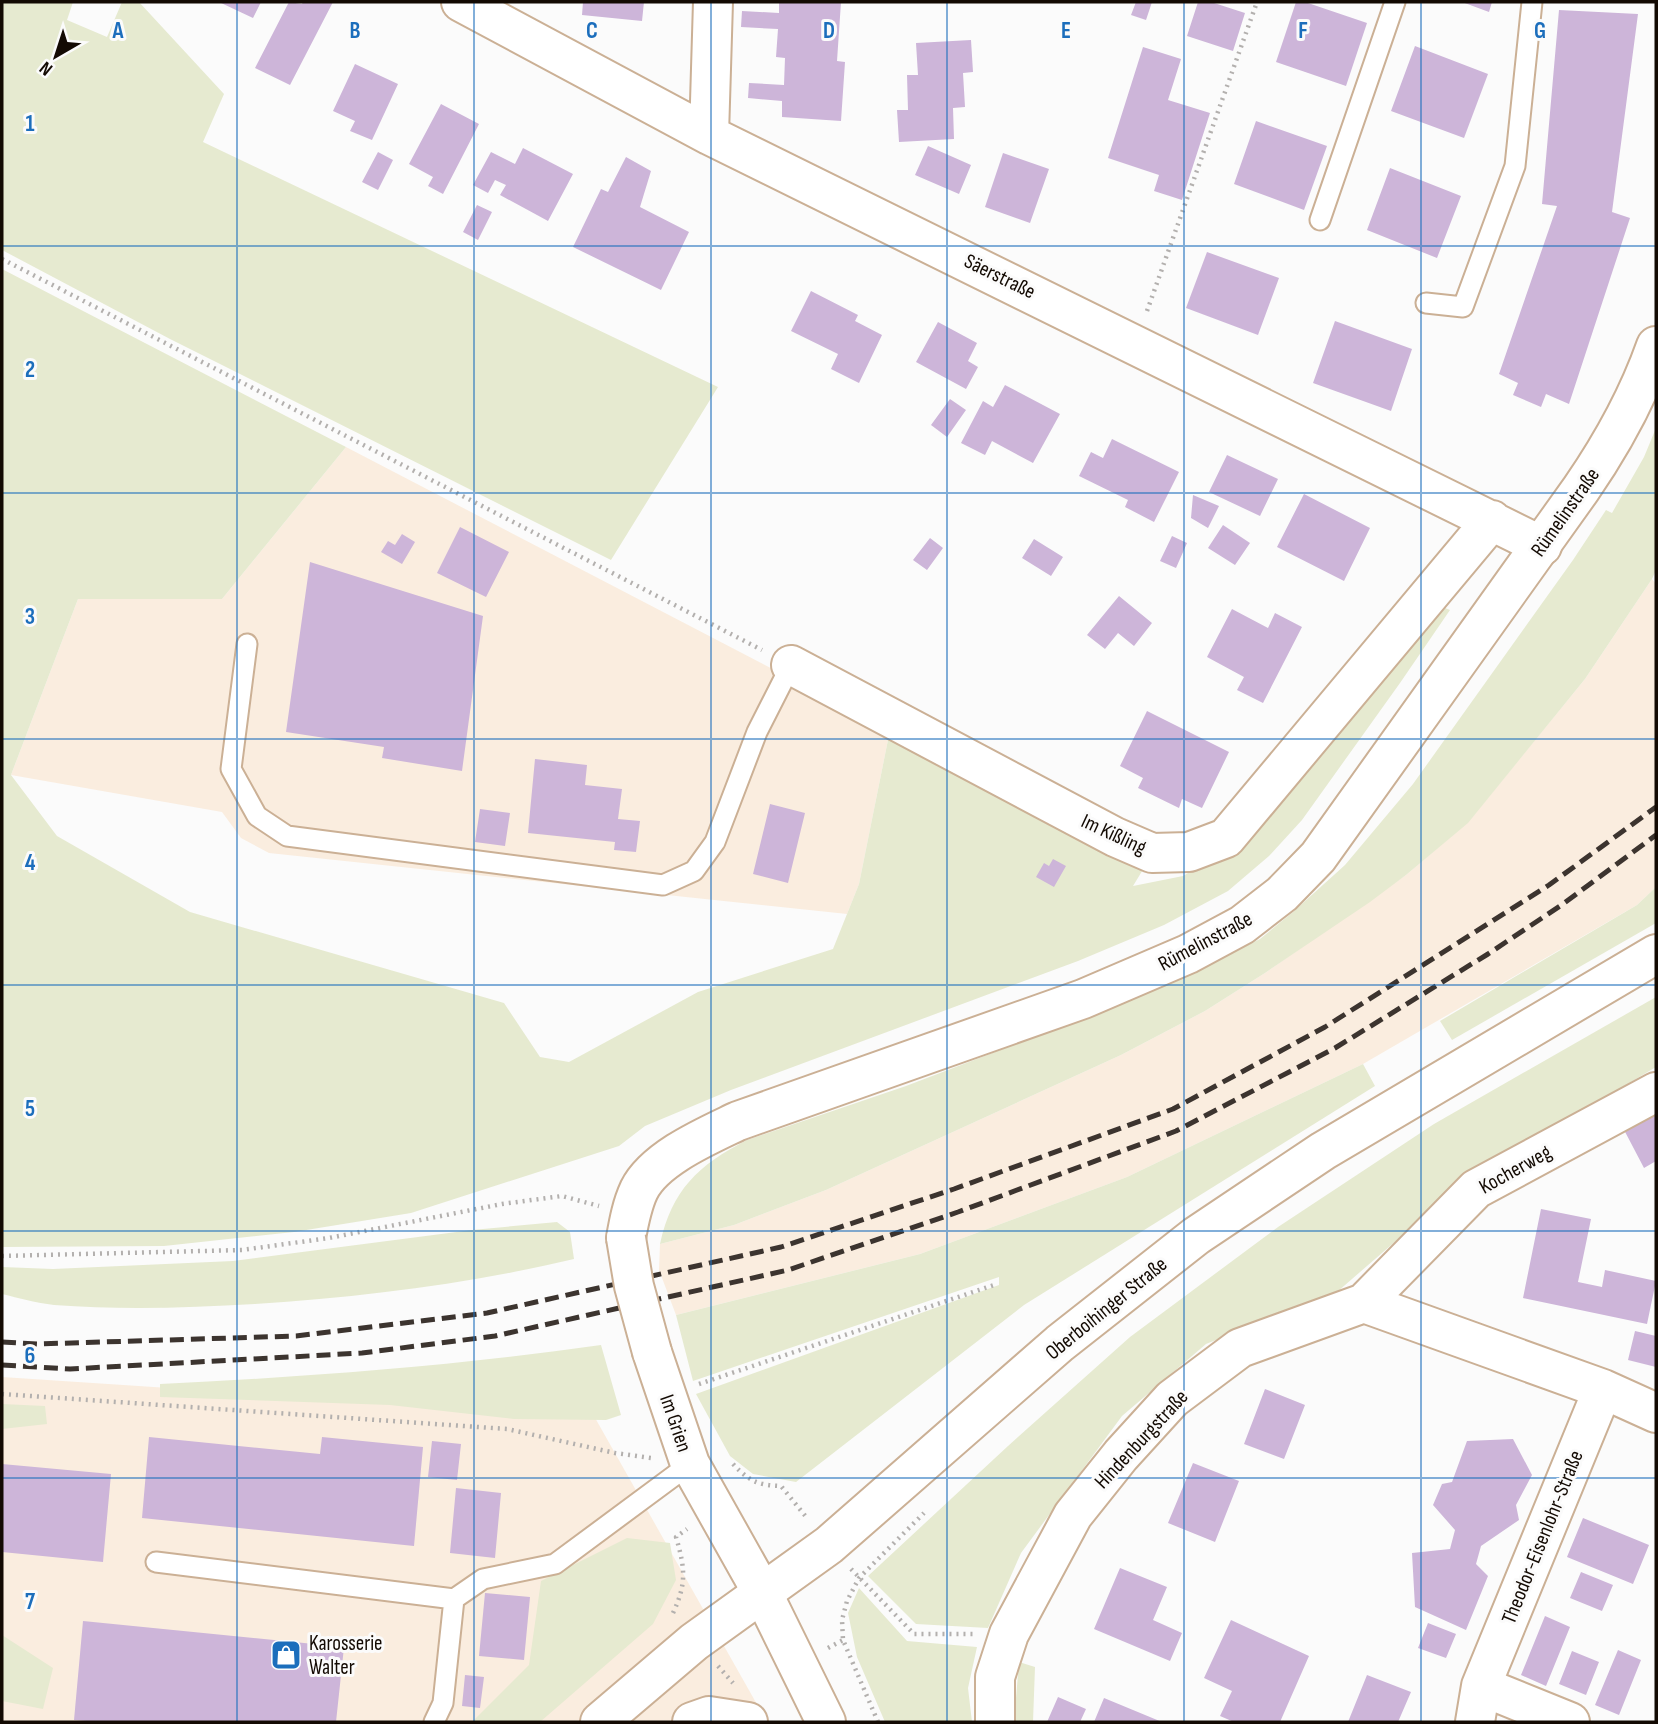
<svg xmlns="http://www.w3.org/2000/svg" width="1658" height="1724" font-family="'Sofia Sans Condensed',sans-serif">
<rect width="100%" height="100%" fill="#fbfbfb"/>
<path fill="#faeddf" d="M346 447 890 730 859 884 847 914 269 853 241 838 222 812 11 775 78 599H222Z
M1652 579 1656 584V887L1637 905 1363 1064 1127 1177 920 1254 676 1315 659 1270 660 1244 734 1225 826 1190 1121 1055 1205 1011 1265 973 1406 875 1468 822 1585 679Z
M2 1377 594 1416 767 1722H2Z"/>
<path fill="#e6ead0" d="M2 2H73L67 20 107 37 122 2H139L224 94 203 142 718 387 611 560 170 339 2 250Z
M2 269 346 447 222 599H78L11 775 57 836 190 912 504 1003 540 1057 569 1062 698 992 833 949 859 884 890 730 1147 863 1133 886 1183 876 1245 839 1445 608 1450 610 1400 683 1302 820 1269 856 1228 891 1164 925 1078 961 731 1090 645 1126 619 1146 411 1213 294 1232 164 1246 2 1247Z
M1656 428V570L1652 579 1585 679 1468 823 1406 875 1370 902 1265 973 1205 1011 1121 1055 826 1190 734 1225 660 1244C672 1190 698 1165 747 1140L906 1086 1126 1002 1171 983 1260 939 1293 912 1345 865 1413 784 1573 560 1606 510 1612 513 1644 457Z
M1656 887V923L1452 1040 1440 1021 1637 905Z
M1656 997V1067L1465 1181 1337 1292 1206 1344 1122 1416 1021 1553 988 1628 916 1624 868 1576 1008 1446 1130 1337 1278 1227 1434 1124Z
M1363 1064 1375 1086 1024 1305 796 1482 753 1474 730 1456 696 1394 999 1285V1277L693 1381 676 1315 920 1254 1127 1177Z
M557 1222 570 1232 574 1259C469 1284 363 1297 255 1304 188 1308 120 1310 54 1305 36 1303 19 1298 2 1294V1267L53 1269 233 1261 472 1230Z
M601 1345 621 1415 606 1420 514 1419 390 1405 160 1397V1384C307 1377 455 1366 601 1345Z
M2 1404 45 1406 47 1424 2 1429Z
M627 1538 670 1543 676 1580 653 1624 540 1722H472L529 1665 541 1581Z
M859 1588 907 1641 977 1647 968 1688 972 1722H885L857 1657 848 1613Z
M2 1635 53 1668 43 1709 2 1701Z
M1019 1662 1035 1667 1033 1722H1014Z"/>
<path fill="#cdb5d9" d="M219 2H261L253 18Z
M289 2 302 4 303 2H333L290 85 255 68Z
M583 2H644L642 21 582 15Z
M779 2H841L837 61 845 62 841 121 782 117V101L748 98 749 83 784 85 785 58 776 57 778 29 741 27 742 11 779 13Z
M1136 2H1152L1146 20 1131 15Z
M1198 2H1211L1245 13 1233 51 1187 36Z
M1296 2H1305L1367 23 1346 86 1276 62Z
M1462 2H1492L1489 12Z
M1559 10 1638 14 1612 212 1630 218 1569 404 1546 394 1541 407 1513 395 1518 383 1499 374 1557 206 1542 204Z
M971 40 973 72 963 73 965 107 953 108 954 139 899 142 897 110H908L907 75H918L916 43Z
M1415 46 1488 74 1464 138 1391 111Z
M1143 47 1181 59 1168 100 1210 113 1182 200 1154 191 1159 175 1108 158Z
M355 64 398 84 372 140 350 131 355 121 333 111Z
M441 104 479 124 443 194 428 186 433 177 409 164Z
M1256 121 1327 146 1304 210 1234 184Z
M928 146 971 165 959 194 915 175Z
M523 148 573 174 548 221 500 195 506 185 495 180 488 193 473 185 491 152 515 164Z
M378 152 393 160 378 190 362 182Z
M1003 153 1049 169 1030 223 985 207Z
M626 157 651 171 640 207 689 232 661 290 573 247 601 189 608 192Z
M1390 168 1461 196 1437 258 1367 230Z
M477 205 492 212 478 240 463 232Z
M1207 252 1279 278 1258 335 1186 308Z
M811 291 858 315 855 321 882 335 859 383 831 369 838 354 791 331Z
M1335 321 1412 349 1391 411 1313 383Z
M938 322 977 343 968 361 978 367 966 389 916 362Z
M1005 385 1060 414 1033 463 992 441 985 455 961 443 983 401 993 407Z
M950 399 966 410 947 437 931 425Z
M1112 439 1179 472 1154 522 1125 507 1128 500 1079 476 1091 452 1103 458Z
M1227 455 1278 479 1260 516 1209 492Z
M1304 494 1370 528 1344 581 1277 547Z
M1193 495 1219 506 1208 528 1191 518Z
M1223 525 1250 543 1235 565 1208 548Z
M460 527 509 552 486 597 437 573Z
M402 534 415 542 402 564 381 552 388 541 395 545Z
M1172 536 1187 543 1176 568 1160 561Z
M930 538 943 548 927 570 913 560Z
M1034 539 1063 557 1051 576 1022 558Z
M310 562 483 616 462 771 382 758 384 747 286 732Z
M1119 596 1152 623 1134 646 1118 633 1105 649 1087 635Z
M1232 609 1268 628 1275 613 1302 627 1263 703 1237 690 1244 677 1207 657Z
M1147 711 1229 752 1202 808 1182 799 1179 808 1138 788 1143 778 1120 766Z
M535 759 587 765 585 785 622 789 618 819 640 821 636 852 614 850 615 842 528 833Z
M770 804 805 813 788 883 753 874Z
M480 809 510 813 505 846 475 842Z
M1053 859 1066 866 1054 887 1036 877 1044 863 1049 866Z
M1656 1108V1161L1644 1168 1622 1126Z
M1541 1209 1591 1219 1578 1282 1602 1287 1605 1270 1656 1281 1647 1324 1523 1298Z
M1635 1331 1656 1336V1367L1628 1360Z
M1265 1389 1305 1405 1284 1459 1244 1444Z
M149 1437 320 1454 322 1437 423 1447 414 1546 142 1518Z
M1513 1439 1532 1475 1516 1505 1519 1520 1481 1546 1476 1564 1488 1576 1466 1630 1415 1607 1412 1553 1450 1549 1455 1530 1433 1505 1442 1484 1452 1482 1467 1441Z
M432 1441 461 1444 457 1480 428 1477Z
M1193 1463 1239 1481 1215 1542 1168 1523Z
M2 1464 111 1474 103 1562 2 1552Z
M456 1488 501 1493 495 1558 450 1553Z
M1583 1518 1649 1545 1633 1584 1567 1557Z
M1120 1568 1167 1587 1153 1620 1182 1633 1170 1661 1094 1629Z
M1581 1572 1613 1585 1602 1611 1570 1598Z
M485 1593 530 1597 524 1660 479 1656Z
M1545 1616 1570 1627 1546 1686 1521 1675Z
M1231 1620 1309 1656 1280 1722H1234L1220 1716 1232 1691 1204 1678Z
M83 1621 344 1647 336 1722H99L74 1720Z
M1428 1623 1456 1634 1446 1658 1418 1648Z
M1618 1650 1641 1660 1619 1715 1595 1705Z
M1572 1651 1599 1662 1586 1695 1559 1684Z
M465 1675 484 1677 480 1708 462 1706Z
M1367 1675 1411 1692 1398 1722H1348Z
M1058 1697 1086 1709 1080 1722H1047Z
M1104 1698 1162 1722H1094Z"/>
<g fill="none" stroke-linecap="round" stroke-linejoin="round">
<g stroke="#cbb095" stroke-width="23">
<path id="service" d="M1320 220 1395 2
M1426 303 1463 307 1515 166 1532 2
M247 644 231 769 257 816 287 836 663 885 694 871 715 842 757 732 791 665
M156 1562 454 1599
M434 1722 443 1703 454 1599 483 1579 555 1564 690 1464"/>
</g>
<g stroke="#cbb095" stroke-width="42">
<path id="minor" d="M461 2 709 135 1542 546
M709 135 713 2
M791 665 1115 837 1152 853 1189 852 1226 838 1492 520
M1364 1303 1476 1189 1656 1092
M1481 1686 1570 1722
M995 1722V1677L1009 1634 1073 1515 1121 1455 1172 1399 1240 1348 1364 1303 1603 1389 1656 1413
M1475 1722 1481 1686 1603 1389"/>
</g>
<g stroke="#cbb095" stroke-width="42">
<path id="tertiary" d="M626 1238C629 1221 632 1205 639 1190 655 1158 707 1136 738 1121L1083 999 1188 954 1242 925 1282 894 1318 857 1581 489C1612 444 1638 397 1656 346
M652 1352 690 1464 763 1594 826 1722
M692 1722 709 1716 748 1722"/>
</g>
<g stroke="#cbb095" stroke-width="42">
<path id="secondary" d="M600 1722 694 1642 829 1545 1060 1343 1196 1236 1323 1151 1656 954"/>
</g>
<path stroke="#b3b0ae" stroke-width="4.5" stroke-dasharray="2 5" stroke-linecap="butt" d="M2 259 762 650
M1147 311 1257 2
M2 1256 242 1250 329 1238 502 1204 562 1196 599 1206
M699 1384 997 1284
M2 1394 507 1429 615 1453 651 1458
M733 1464C749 1481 757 1485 781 1486L807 1518
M851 1569 914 1634H973
M673 1613C687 1583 685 1568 676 1537L687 1529
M828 1648 843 1640
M718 1666 733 1683
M878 1722 843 1640 842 1620 847 1601 859 1578 924 1513"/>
<use href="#service" stroke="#fff" stroke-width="19"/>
<use href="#minor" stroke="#fff" stroke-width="38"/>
<use href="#tertiary" stroke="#fff" stroke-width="38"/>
<use href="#secondary" stroke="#fff" stroke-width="38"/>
<path stroke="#3c342f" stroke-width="5" stroke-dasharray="14 7" stroke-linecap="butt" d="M2 1342 37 1344 296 1336 487 1313 781 1247 954 1189 1173 1109 1325 1027 1549 885 1656 807
M2 1365 70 1369 362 1353 495 1336 788 1270 958 1212 1176 1131 1335 1048 1488 954 1563 904 1656 835"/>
<g stroke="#cbb095" stroke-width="42" stroke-linecap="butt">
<path id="tertiary-bridge" d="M626 1238 634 1286 652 1352"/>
</g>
<use href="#tertiary-bridge" stroke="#fff" stroke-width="38"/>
</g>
<path fill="none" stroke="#1c6ebc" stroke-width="2" stroke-opacity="0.55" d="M237 2V1722M474 2V1722M711 2V1722M947 2V1722M1184 2V1722M1421 2V1722M2 246H1656M2 493H1656M2 739H1656M2 985H1656M2 1231H1656M2 1478H1656"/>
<defs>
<g id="shop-square" transform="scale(1.575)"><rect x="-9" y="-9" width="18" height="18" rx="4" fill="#1c6ebc" stroke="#fbfbfb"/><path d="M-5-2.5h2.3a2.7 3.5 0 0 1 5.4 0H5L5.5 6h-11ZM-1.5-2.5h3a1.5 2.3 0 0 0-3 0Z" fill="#fff"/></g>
</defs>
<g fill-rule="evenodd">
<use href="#shop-square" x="286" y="1655"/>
</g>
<g text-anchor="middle" stroke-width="6" stroke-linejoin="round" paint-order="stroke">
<g font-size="21" fill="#130a03" stroke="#fbfbfb">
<text transform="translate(1000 276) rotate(26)" y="7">Säerstraße</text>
<text transform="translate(1565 512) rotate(-55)" y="7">Rümelinstraße</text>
<text transform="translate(1114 834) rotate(25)" y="7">Im Kißling</text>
<text transform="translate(1205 941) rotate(-28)" y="7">Rümelinstraße</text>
<text transform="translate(1515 1169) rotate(-29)" y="7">Kocherweg</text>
<text transform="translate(1106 1308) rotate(-39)" y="7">Oberboihinger Straße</text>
<text transform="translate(676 1423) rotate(71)" y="7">Im Grien</text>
<text transform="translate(1141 1439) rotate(-47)" y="7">Hindenburgstraße</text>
<text transform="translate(1542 1537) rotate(-68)" y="7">Theodor-Eisenlohr-Straße</text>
</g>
<g font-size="21" fill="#130a03" stroke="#fbfbfb" text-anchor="start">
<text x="309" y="1650">Karosserie<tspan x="309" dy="24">Walter</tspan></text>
</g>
</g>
<g font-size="23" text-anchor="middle" font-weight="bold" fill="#1c6ebc" stroke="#fbfbfb" stroke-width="6" stroke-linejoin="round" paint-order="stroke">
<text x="118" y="38">A</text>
<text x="355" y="38">B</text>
<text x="592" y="38">C</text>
<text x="829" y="38">D</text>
<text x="1066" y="38">E</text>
<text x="1303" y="38">F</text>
<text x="1540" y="38">G</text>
<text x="30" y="131">1</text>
<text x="30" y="377">2</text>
<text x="30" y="624">3</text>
<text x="30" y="870">4</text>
<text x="30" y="1116">5</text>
<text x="30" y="1363">6</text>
<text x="30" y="1609">7</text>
</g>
<rect width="1658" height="1724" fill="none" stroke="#130a03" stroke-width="7"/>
<g transform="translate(56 56) rotate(219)" stroke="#fbfbfb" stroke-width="5" paint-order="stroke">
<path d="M0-5L12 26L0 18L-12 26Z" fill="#130a03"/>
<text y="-10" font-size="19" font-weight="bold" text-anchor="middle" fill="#130a03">N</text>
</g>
</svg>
